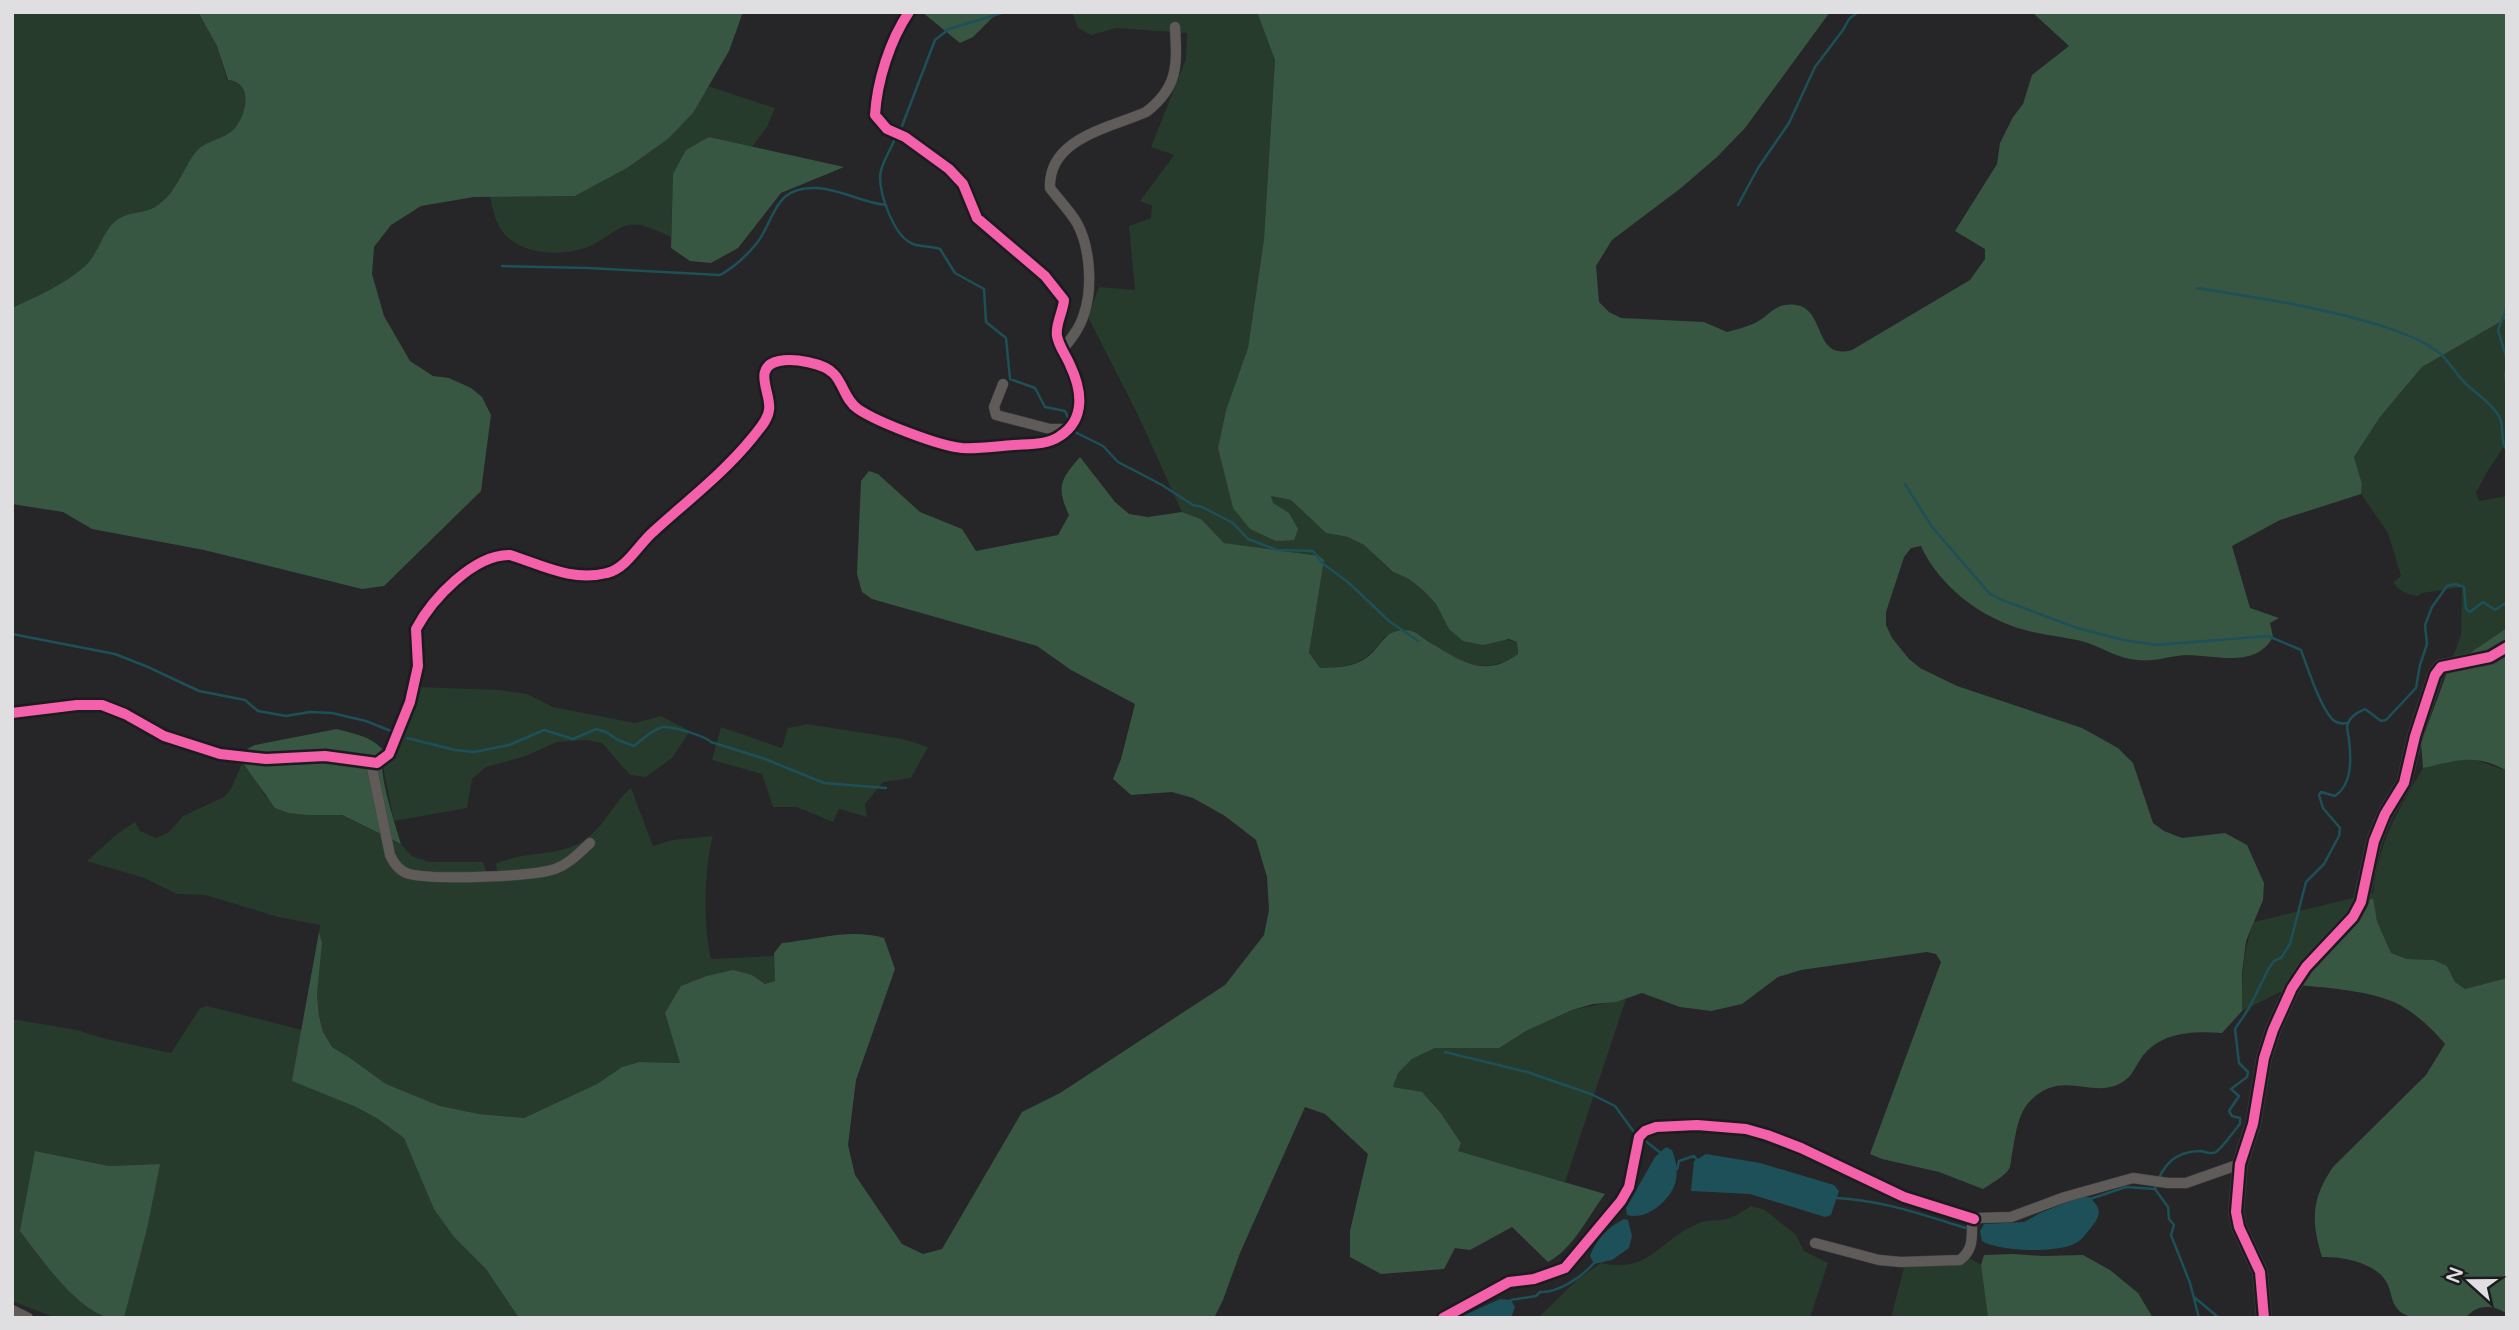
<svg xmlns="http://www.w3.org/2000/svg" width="2519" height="1330" font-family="'Varela Round',sans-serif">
<rect width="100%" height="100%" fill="#262527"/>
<path fill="#263b2c" d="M12 12H198L217 46 227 80C255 84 247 116 233 130 224 139 209 139 201 149 185 168 177 192 155 207 145 213 130 212 120 218 103 227 100 252 86 265 66 284 37 296 12 308Z
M1072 12H1257L1275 60 1264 239 1248 348 1226 410 1218 448 1233 508 1272 503 1271 496 1291 500 1326 533 1348 537 1364 545 1392 572 1409 579 1423 590 1436 604 1449 629 1517 642 1518 654C1478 682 1448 654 1414 631L1384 637C1366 664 1351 667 1320 668L1309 654 1324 560 1318 556 1224 543 1201 519 1182 512 1137 413 1088 317 1099 287 1135 290 1129 226 1151 218 1152 206 1140 201 1174 155 1151 147 1186 59 1187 33 1116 28 1091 35 1078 28Z
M708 86 775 108 767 127 752 147 709 137 673 174 671 237C659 232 642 222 629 225 615 228 604 240 590 246 563 257 518 257 500 228 495 219 492 208 490 197L575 196 627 168 668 139 693 113Z
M2507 318V442L2487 472 2476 493 2479 501 2507 496V628L2449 667 2461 635 2462 587 2422 593 2418 596C2406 594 2400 592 2393 582L2401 576 2388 533 2361 494 2362 484 2354 457 2380 417 2422 367Z
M418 687 499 690 527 694 553 707 635 723 661 716 690 731 672 758 646 777 630 775 602 743 586 740 557 742 526 756 486 767 472 779 467 808 394 821 381 757 383 748 391 741Z
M807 724 903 739 928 747 911 778 883 782 865 804 867 817 839 809 833 822 797 807H773L762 774 712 760 721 727 782 748 788 728Z
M2452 759 2476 760 2507 771V978L2465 989 2455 982 2447 966 2434 960 2407 959 2391 953 2377 921 2372 898 2286 993 2280 992 2242 1011C2242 980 2242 952 2254 922L2373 893C2379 841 2397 812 2423 768Z
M242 763 256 780 265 796 289 813 341 815 401 844 412 856 429 862H483L487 873 497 872 496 863C507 860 518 856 529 855 555 851 576 851 595 831 608 818 616 800 631 788L653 846 672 840 713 836C704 868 703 926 711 959L774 956 776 981 765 984 752 975 665 1013 680 1063 639 1062 622 1067 597 1084 524 1118 479 1114 440 1106 386 1084 350 1058 332 1047 323 1032 319 1016 317 995 322 943 319 932 320 925 278 917 205 895 177 894 144 878 87 861 117 834 135 822 140 831 156 838 169 832 183 816 224 797 231 789Z
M1626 999 1565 1182 1457 1151 1461 1143 1440 1112 1422 1093 1393 1087 1398 1073 1412 1059 1435 1048H1499L1526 1031 1572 1010Z
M207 1006 302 1030 293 1081 356 1107 378 1119 404 1138 454 1237 486 1269 519 1318H124L147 1229 159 1164 109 1166 35 1151 82 1303 108 1318H56L12 1301V1019L77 1030 102 1038 171 1053 200 1008Z
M1751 1206 1765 1210 1796 1235 1804 1251 1828 1263 1810 1318H1538L1577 1280 1601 1263C1650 1274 1658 1240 1699 1223 1706 1220 1714 1221 1721 1220 1732 1219 1742 1212 1751 1206Z
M1906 1259 1926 1261 1971 1259 1981 1265 1988 1318H1891Z"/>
<path fill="#385743" d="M198 12H743L729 51 693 113 668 139 627 168 575 196 474 197 421 206 391 225 374 247 372 274 384 316 410 361 433 376 449 378 471 388 482 397 491 415 481 491 384 586 362 589 204 550 92 529 63 512 12 504V308C37 296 66 284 86 265 100 252 103 227 120 218 130 212 145 213 155 207 178 192 181 171 196 152 206 140 222 140 233 130 246 117 255 83 228 80L217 46Z
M922 12H998L973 37 960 43Z
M1257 12H1830L1745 128 1717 157 1681 188 1612 240 1596 266 1599 302 1609 312 1621 318 1704 322 1727 332C1735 330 1745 327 1753 324 1770 317 1773 302 1796 305 1826 309 1813 361 1852 350L1970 280 1985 259V249L1955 231 1997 164 2000 143 2013 117 2023 104 2032 75 2069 46 2032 12H2507V318L2422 367 2380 417 2354 457 2362 484 2361 494 2280 520 2232 546 2250 608 2279 618 2270 623 2273 637C2255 669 2216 655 2186 655 2170 656 2154 662 2138 660 2119 659 2105 649 2088 643 2068 637 2046 636 2025 630 1982 619 1939 586 1921 546L1911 548 1904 557 1886 612V625L1892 638 1909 659 1920 668 1957 686 2082 728 2118 748 2133 763 2153 823 2164 831 2182 838 2225 833 2247 845 2264 883 2263 900 2246 941 2242 973V1011L2222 1033C2192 1031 2158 1032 2140 1060 2133 1071 2131 1078 2119 1084 2091 1098 2063 1070 2032 1099 2017 1113 2016 1135 2012 1154 2011 1158 2011 1166 2009 1169 2004 1177 1990 1184 1983 1189L1939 1172 1882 1159 1870 1154 1941 962 1936 954 1927 952 1801 970 1778 977 1742 1004 1711 1011 1680 1007 1642 993 1616 1002 1593 1004 1572 1010 1526 1031 1499 1048H1435L1412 1059 1398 1073 1393 1087 1422 1092 1440 1112 1461 1143 1458 1151 1605 1194C1588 1216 1574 1248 1548 1262L1512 1227 1470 1250 1455 1248 1444 1269 1381 1274 1350 1257V1231L1368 1154 1325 1114 1305 1107 1240 1253 1223 1300 1214 1318H519L486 1269 454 1237 434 1209 404 1138 378 1119 356 1107 292 1081 319 932 322 943 317 995 319 1016 323 1032 332 1047 350 1058 386 1084 440 1106 479 1114 524 1118 597 1084 622 1067 639 1062 680 1063 665 1013 681 986 707 976 733 970 752 975 765 984 775 981 774 953 782 943C816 940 850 928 884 938L895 969 856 1080 848 1145 855 1175 902 1244 923 1254 942 1249 1022 1112 1060 1093 1225 985 1264 935 1269 910 1267 877 1256 840 1225 816 1193 798 1172 792 1131 795 1113 779 1121 759 1135 704 1071 670 1037 646 872 599 862 592 857 574 861 481 869 471 878 474 920 512 962 529 976 551 1058 535 1069 515C1056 487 1060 480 1080 457L1115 502 1129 514 1148 517 1182 512 1201 519 1224 543 1319 556 1324 560 1309 653 1320 668C1334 667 1350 668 1363 660 1382 650 1382 626 1411 631 1417 632 1423 638 1429 642 1461 661 1484 679 1518 654L1517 642 1509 639 1483 645 1463 641 1449 629 1436 604 1423 590 1409 579 1393 572 1364 545 1348 537 1326 533 1291 500 1271 496 1273 503 1289 513 1298 529 1294 540 1276 541 1250 529 1233 508 1218 448 1226 410 1248 348 1264 239 1275 60Z
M709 137 844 167 781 193 738 248 711 263 690 261 671 248 673 174 686 150Z
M2507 628V771C2474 752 2456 761 2423 768L2421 743 2449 667Z
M337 729C354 734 371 736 383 750 377 772 394 820 401 844L342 815H307L289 813 275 808 240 759 239 753 255 745Z
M2373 898 2377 921 2391 953 2407 959 2434 960 2447 966 2455 982 2465 989 2507 978V1314C2494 1304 2475 1304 2466 1318 2448 1318 2422 1323 2406 1315 2391 1308 2393 1297 2388 1285 2379 1263 2342 1256 2322 1257 2311 1221 2311 1199 2333 1167L2426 1075 2445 1044C2432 1028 2413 1011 2394 1002 2362 989 2323 988 2290 984L2357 907Z
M35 1151 109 1166 160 1164 147 1229 124 1318C119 1318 112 1319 107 1317 74 1307 41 1258 20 1231Z
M2013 1254 2043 1256 2083 1255 2110 1270 2138 1293 2153 1318H1988L1981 1265 1984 1255Z"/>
<path fill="#1d5058" d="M1666 1147 1672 1150C1677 1162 1679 1177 1673 1189 1664 1205 1645 1220 1627 1215L1626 1208 1655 1157Z
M1706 1154 1760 1163 1834 1185 1839 1191 1831 1215 1825 1217 1750 1194 1691 1191 1694 1161Z
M2080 1197H2089C2099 1206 2103 1213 2093 1225 2088 1231 2082 1241 2074 1244 2054 1253 2001 1252 1982 1241L1980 1231 1984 1224 2024 1222 2040 1213Z
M1624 1219 1628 1220 1632 1236 1629 1248 1612 1260 1594 1264 1590 1256C1597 1238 1607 1228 1624 1219Z
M1500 1299 1511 1300 1515 1307 1511 1318H1458Z"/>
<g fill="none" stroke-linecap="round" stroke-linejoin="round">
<path stroke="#1d5058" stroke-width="2.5" d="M902 126 935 40 949 29 1005 12
M894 141C890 151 880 165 880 177 880 195 894 237 913 244 921 247 931 246 940 249L955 273 984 289 986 322 1006 338 1010 379 1035 388 1045 407 1065 411 1070 422
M1738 205 1758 168 1789 123 1815 67 1843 30 1849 19 1858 12
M502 266 588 268 720 275C733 268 747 255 757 243 776 218 773 186 817 188 841 189 862 203 886 205
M2197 288C2259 298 2322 307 2382 326 2399 332 2416 337 2431 347 2446 356 2453 370 2464 382 2476 394 2490 401 2499 416 2505 426 2499 440 2507 451
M2507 307 2498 330 2507 360
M2507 369 2505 374 2507 386
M1073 431 1103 446 1118 462 1162 485 1193 505 1202 507 1233 523 1248 539 1277 550 1313 551 1322 563 1348 582 1389 621 1418 641
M1905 484 1932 527 1990 594 2002 600 2077 628 2124 640 2156 645 2268 636 2301 650C2308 669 2319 704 2332 719 2337 724 2342 724 2348 723
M12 634 115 654 148 667 199 691 245 700 258 711 286 716 310 712 332 713 366 721 391 731
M407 738 455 750 474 752 509 745 544 730 573 739 596 729 606 732 618 740 634 746C642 740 652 729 663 727 672 726 705 736 711 742L765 759 824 783 886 788
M1445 1052 1527 1072 1591 1094 1615 1106 1634 1132
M1643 1139 1662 1154
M1674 1169H1677L1679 1161 1694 1156 1697 1160
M2155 1189C2162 1165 2175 1151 2201 1151 2207 1152 2211 1155 2216 1152 2225 1145 2232 1133 2240 1124V1118L2232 1116 2229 1111 2239 1096 2231 1089 2247 1077 2248 1072 2239 1063 2235 1029 2249 1008 2269 968 2274 961 2281 958 2290 944 2306 882 2324 864 2339 836 2340 828 2323 808 2319 795 2321 792 2335 796C2353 784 2351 758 2349 739 2348 733 2346 728 2348 723 2351 715 2359 712 2365 709L2381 721 2386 720 2416 688 2420 665 2427 644 2425 625 2432 607 2447 586 2455 584 2464 587 2466 609 2470 612 2483 602 2495 610 2507 602
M2155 1189 2168 1207 2169 1219 2174 1225 2171 1235 2190 1283 2199 1318
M1836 1198C1882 1200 1923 1215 1966 1228
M2090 1199 2126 1187 2155 1189
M2194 1297 2219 1318
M1511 1300 1536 1296 1540 1292C1558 1293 1582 1277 1594 1263"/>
<g stroke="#444345" stroke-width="11">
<path id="street" d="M1062 350C1071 339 1080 328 1084 314 1093 287 1090 247 1077 223 1069 210 1059 200 1050 188 1048 138 1110 128 1146 112 1179 87 1177 64 1175 27
M1003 384 994 407 996 415 1050 429H1069
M12 713 77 705H102L125 714 164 736 220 754 266 759 325 756 377 763 389 754 410 702 418 666 416 629C432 599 474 554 510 555 542 565 572 582 607 573 626 569 639 544 653 532 687 501 724 473 753 437 759 429 768 420 769 410 772 394 751 367 779 361 794 358 824 363 834 374 844 385 845 400 858 409 877 422 939 446 962 448 979 449 997 446 1014 445 1030 444 1047 445 1060 436 1086 419 1082 390 1070 365 1066 355 1059 347 1057 336 1055 325 1063 312 1064 300L1045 276 977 218 963 184 949 169 905 137 887 129 875 115C877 81 890 40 909 12
M371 763 390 855C394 864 399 871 409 874 434 880 531 877 555 869 569 864 579 853 590 843
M1815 1243 1879 1260 1901 1262 1960 1260C1973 1250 1972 1239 1972 1224L1978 1218 2011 1217 2065 1197 2133 1178 2168 1183H2186L2240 1164
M12 1310 28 1318
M1443 1318 1509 1282 1534 1279 1565 1268 1621 1201 1629 1187 1639 1137 1645 1131 1656 1127 1697 1125 1746 1129 1767 1135 1801 1148 1904 1197 1974 1219"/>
</g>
<g stroke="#444345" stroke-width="16">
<path id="secondary" d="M2264 1318 2260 1272 2239 1227 2236 1212 2240 1164 2253 1124 2264 1058 2273 1030 2292 988 2306 967 2353 917 2361 902 2374 841 2385 814 2404 783 2415 736 2435 675 2441 667 2490 657 2507 647"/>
</g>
<use href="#street" stroke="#5f5b59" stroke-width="10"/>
<use href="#secondary" stroke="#625d5b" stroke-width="14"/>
<g stroke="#1c1b1e" stroke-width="15">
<path id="cycleway" d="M12 713 77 705H102L125 714 164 736 220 754 266 759 325 756 377 763 389 754 410 702 418 666 416 629C432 599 474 554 510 555 542 565 572 582 607 573 626 569 639 544 653 532 687 501 724 473 753 437 759 429 768 420 769 410 772 394 751 367 779 361 794 358 824 363 834 374 844 385 845 400 858 409 877 422 939 446 962 448 979 449 997 446 1014 445 1030 444 1047 445 1060 436 1086 419 1082 390 1070 365 1066 355 1059 347 1057 336 1055 325 1063 312 1064 300L1045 276 977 218 963 184 949 169 905 137 887 129 875 115C877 81 890 40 909 12
M1443 1318 1509 1282 1534 1279 1565 1268 1621 1201 1629 1187 1639 1137 1645 1131 1656 1127 1697 1125 1746 1129 1767 1135 1801 1148 1904 1197 1974 1219
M2264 1318 2260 1272 2239 1227 2236 1212 2240 1164 2253 1124 2264 1058 2273 1030 2292 988 2306 967 2353 917 2361 902 2374 841 2385 814 2404 783 2415 736 2435 675 2441 667 2490 657 2507 647"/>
</g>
<use href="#cycleway" stroke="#f560ab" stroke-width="10"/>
</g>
<rect width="2519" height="1330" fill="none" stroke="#dfdfe1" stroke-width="28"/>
<g transform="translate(2470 1281) rotate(291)" stroke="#1c1b1e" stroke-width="5" paint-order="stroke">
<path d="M0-5L12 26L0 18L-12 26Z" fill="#dfdfe1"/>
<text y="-10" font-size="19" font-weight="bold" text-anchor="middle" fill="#dfdfe1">N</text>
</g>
</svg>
